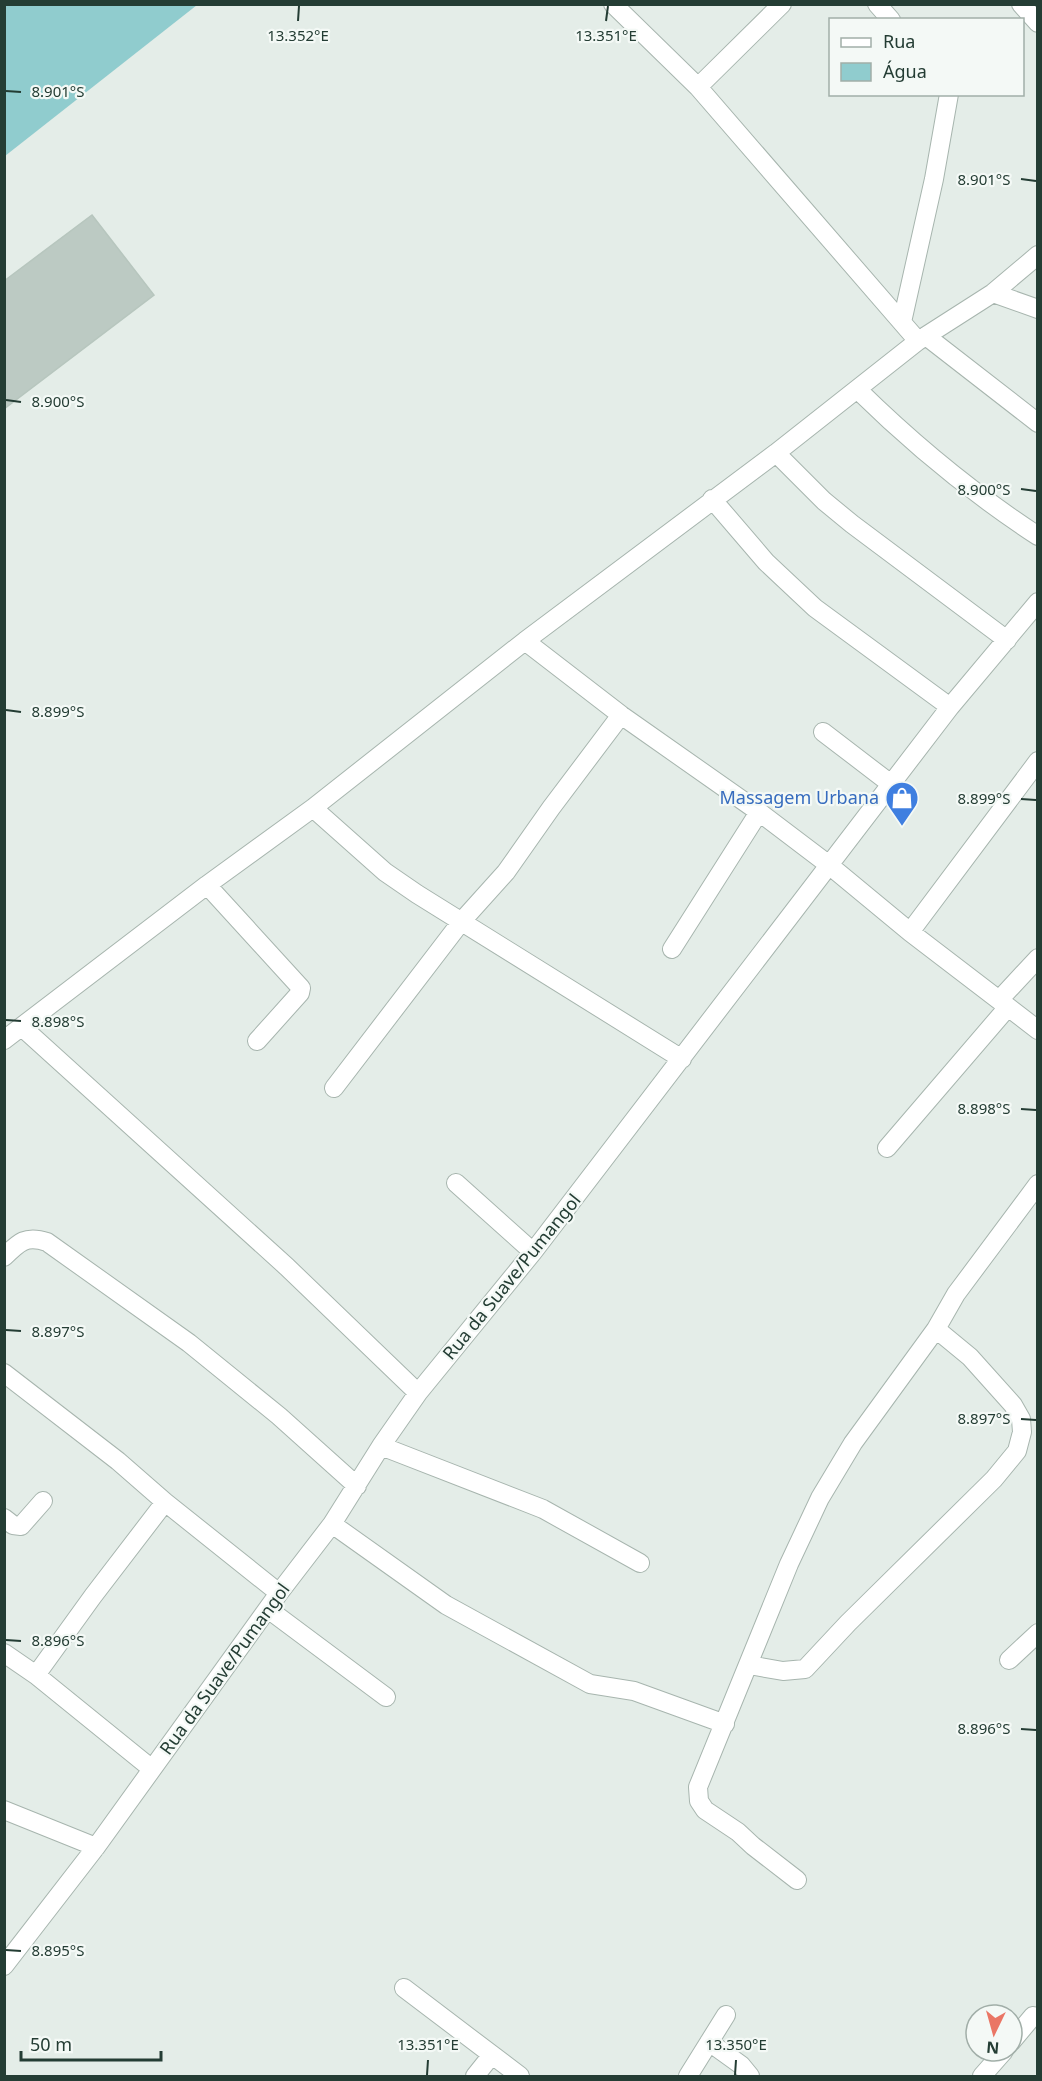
<svg xmlns="http://www.w3.org/2000/svg" width="1042" height="2081" font-family="'Noto Sans',sans-serif">
<rect width="100%" height="100%" fill="#e4ede8"/>
<path fill="#90ccce" d="M5 4H197V5L5 156Z"/>
<path fill="#bccac3" stroke="#b7c6be" stroke-width="1.5" d="M92 215 154 295 4 409V281Z"/>
<g fill="none" stroke-linecap="round" stroke-linejoin="round">
<g stroke="#a7b5ae" stroke-width="20">
<path id="minor" d="M613 4 698 87 918 341
M877 4 891 20
M1021 4 1038 23
M698 87 782 4
M993 293 1038 309
M902 322 934 179 949 94
M926 336 1038 423
M858 390C914 445 972 493 1038 536
M776 453 824 501 852 524 1007 640
M712 499 766 562 815 608 950 707
M525 641 621 715 759 812 829 865 910 932 1038 1030
M823 732 891 784
M313 808 385 872 417 894 682 1059
M207 885 301 988 300 993 257 1041
M910 932 1038 761
M672 949 759 812
M999 1000 1038 958
M22 1027 287 1267 418 1393
M4 1040 207 885 313 808 525 641 776 453 918 341 993 293 1038 255
M334 1088 461 922 506 872 551 808 621 715
M887 1148 1008 1007
M456 1183 533 1252
M4 1257C19 1242 26 1235 47 1242L189 1343 279 1416 357 1486
M4 1373 118 1461 165 1502 279 1593
M381 1446 543 1509 640 1563
M4 1518 13 1525 21 1526 43 1501
M332 1524 446 1605 590 1684 634 1691 725 1724
M268 1609 386 1697
M4 1653 36 1675 152 1769
M1009 1660 1038 1633
M749 1665 783 1671 805 1669 848 1623 994 1479 1017 1451 1022 1432 1021 1419 1013 1405 970 1357 936 1329
M36 1675 93 1596 165 1502
M4 1810 96 1847
M797 1880 753 1846 738 1832 705 1810 699 1801 698 1787 789 1564 820 1498 853 1443 936 1329 956 1294 1038 1184
M4 1966 96 1847 279 1593 332 1524 381 1446 418 1393 533 1252 950 707 1038 602
M404 1988 520 2076
M1012 2041 1033 2016
M709 2042 741 2065 750 2076
M475 2076 491 2056
M688 2076 726 2015
M982 2076 1004 2051"/>
</g>
<use href="#minor" stroke="#fff" stroke-width="18"/>
</g>
<path fill="none" stroke="#243d34" stroke-width="2" d="M298 21 299 6M606 21 608 6M6 91 21 92M1021 179 1036 181M6 400 21 402M1021 489 1036 491M6 710 21 712M1021 799 1036 800M6 1020 21 1021M1021 1109 1036 1110M6 1330 21 1331M1021 1419 1036 1420M6 1640 21 1641M1021 1729 1036 1730M6 1950 21 1951M427 2075 428 2060M735 2075 736 2060"/>
<defs>
<g id="shop-pin" transform="scale(1.725)"><path d="M0 17L-7.5 6A9.5 9.5 0 1 1 7.5 6Z" fill="#3f7fe0" stroke="#f4f9f6"/><path d="M-5-2.5h2.3a2.7 3.5 0 0 1 5.4 0H5L5.5 6h-11ZM-1.5-2.5h3a1.5 2.3 0 0 0-3 0Z" fill="#fff"/></g>
</defs>
<g fill-rule="evenodd">
<use href="#shop-pin" x="902" y="798"/>
</g>
<g text-anchor="middle" stroke-width="4.5" stroke-linejoin="round" paint-order="stroke">
<g font-size="18" fill="#366cbe" stroke="#f4f9f6" text-anchor="end">
<text x="879" y="804">Massagem Urbana</text>
</g>
<g font-size="18" fill="#243d34" stroke="#f4f9f6">
<text transform="translate(512 1277) rotate(-51)" y="6">Rua da Suave/Pumangol</text>
<text transform="translate(225 1669) rotate(-54)" y="6">Rua da Suave/Pumangol</text>
</g>
</g>
<g font-size="15" text-anchor="middle" fill="#243d34" stroke="#f4f9f6" stroke-width="4.5" stroke-linejoin="round" paint-order="stroke">
<text x="298" y="41">13.352°E</text>
<text x="606" y="41">13.351°E</text>
<text x="58" y="97">8.901°S</text>
<text x="984" y="185">8.901°S</text>
<text x="58" y="407">8.900°S</text>
<text x="984" y="495">8.900°S</text>
<text x="58" y="717">8.899°S</text>
<text x="984" y="804">8.899°S</text>
<text x="58" y="1027">8.898°S</text>
<text x="984" y="1114">8.898°S</text>
<text x="58" y="1337">8.897°S</text>
<text x="984" y="1424">8.897°S</text>
<text x="58" y="1646">8.896°S</text>
<text x="984" y="1734">8.896°S</text>
<text x="58" y="1956">8.895°S</text>
<text x="428" y="2050">13.351°E</text>
<text x="736" y="2050">13.350°E</text>
</g>
<rect width="1042" height="2081" fill="none" stroke="#243d34" stroke-width="12"/>
<rect x="829" y="18" width="195" height="78" fill="#f4f9f6" stroke="#a1aea8" stroke-width="1.5"/>
<rect x="841" y="38" width="30" height="9" fill="#ffffff" stroke="#a1aea8" stroke-width="1.5"/>
<text x="883" y="48" font-size="18" fill="#243d34">Rua</text>
<rect x="841" y="63" width="30" height="18" fill="#90ccce" stroke="#a1aea8" stroke-width="1.5"/>
<text x="883" y="78" font-size="18" fill="#243d34">Água</text>
<g transform="translate(994 2033) rotate(185)"><circle r="28" fill="#f4f9f6" stroke="#a1aea8" stroke-width="1.5"/>
<path d="M0-4.5L10 22L0 15L-10 22Z" fill="#ea7665"/>
<text y="-9" font-size="16" font-weight="bold" text-anchor="middle" fill="#243d34">N</text>
</g>
<path d="M21 2051v9h140v-9" fill="none" stroke="#243d34" stroke-width="3"/>
<text x="30" y="2051" font-size="18" fill="#243d34" stroke="#f4f9f6" stroke-width="4.5" paint-order="stroke">50 m</text>
</svg>
